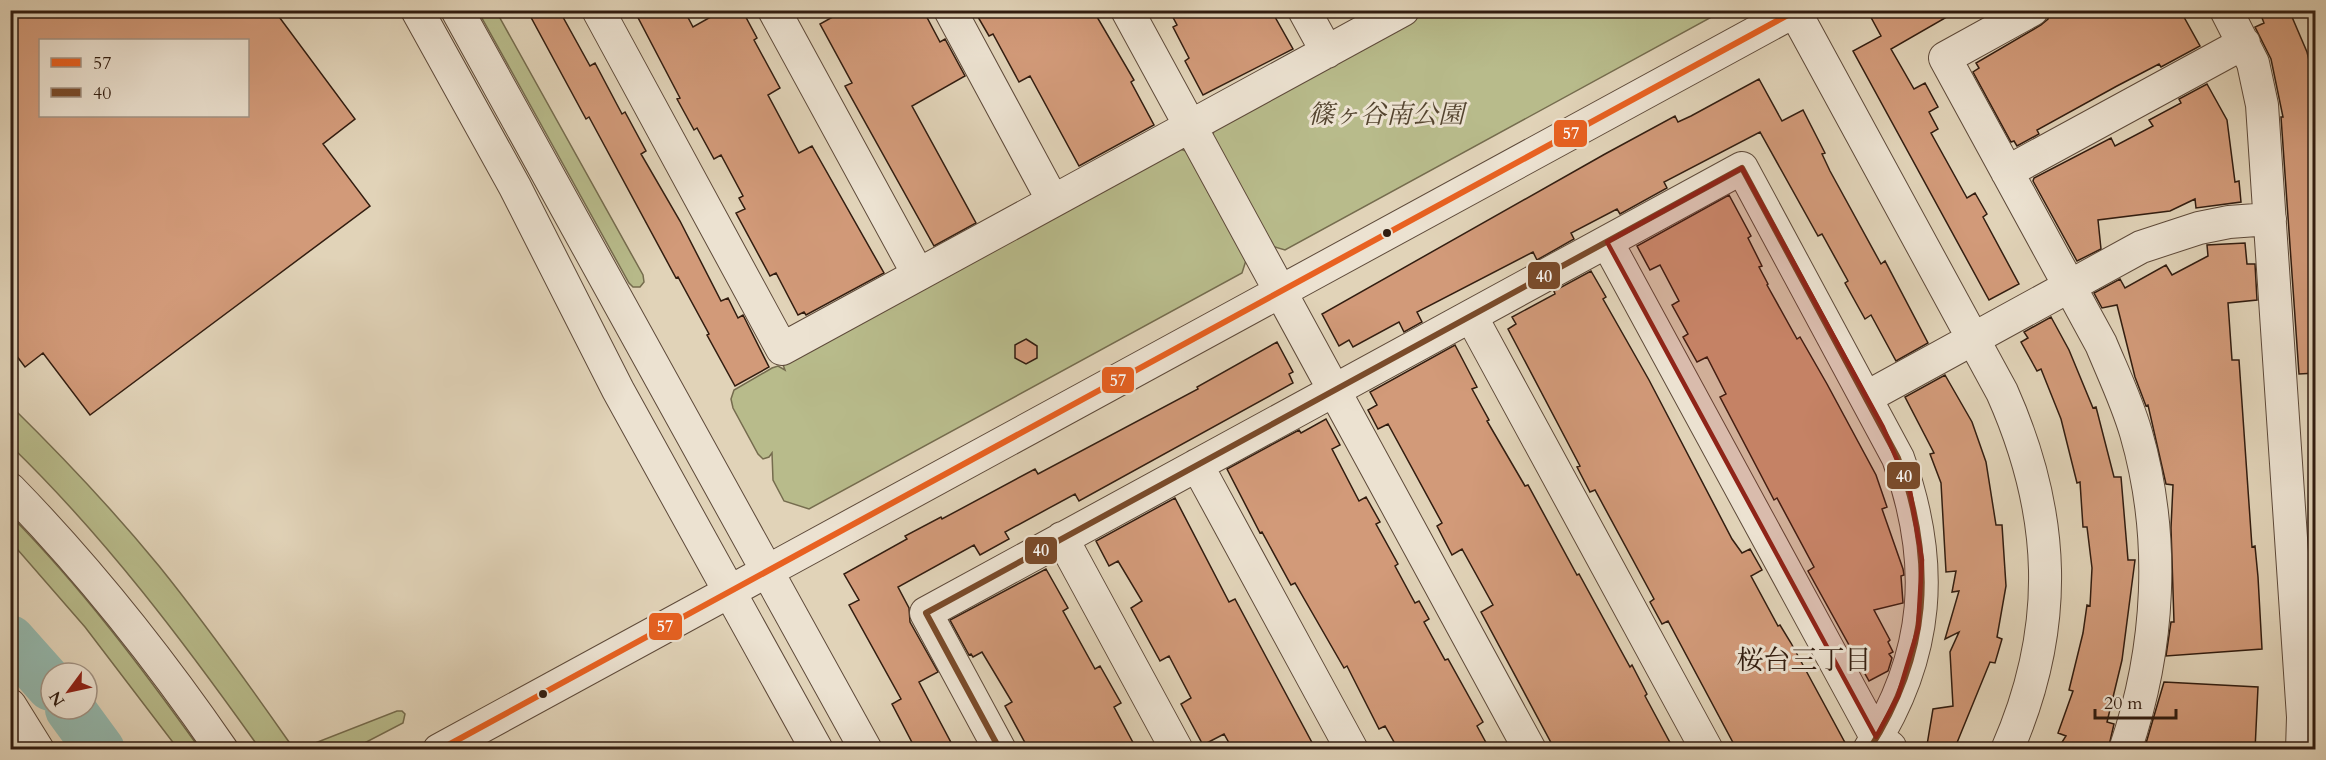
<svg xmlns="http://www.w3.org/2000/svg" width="2326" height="760" font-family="Cardo,'Noto Serif JP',serif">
<rect width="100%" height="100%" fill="#e1d3b8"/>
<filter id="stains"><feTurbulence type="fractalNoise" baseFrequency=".00333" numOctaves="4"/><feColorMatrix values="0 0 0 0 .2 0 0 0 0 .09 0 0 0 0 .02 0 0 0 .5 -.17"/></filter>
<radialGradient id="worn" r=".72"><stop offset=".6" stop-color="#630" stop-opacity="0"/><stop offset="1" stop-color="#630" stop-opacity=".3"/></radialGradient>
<path fill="#b8bb8b" stroke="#756c4e" stroke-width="1.5" d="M478 11H496L643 275 644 282 640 287H633L629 283Z
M1428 11H1720L1719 13 1285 250 1265 244 1211 143 1215 126Z
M1176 148 1193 153 1248 254 1242 273 809 509 784 501 773 480 772 453 769 457 763 459 758 454 733 408 731 399 734 390 772 368 778 366 785 370 782 362Z
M11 406C63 457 113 510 159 566 205 623 247 682 289 742L296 747H305L397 711H402L405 714 403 723 353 749H260C184 642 105 537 11 446Z
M11 516C81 587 142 668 200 749H178L85 627 11 542Z"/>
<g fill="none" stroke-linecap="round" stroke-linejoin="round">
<path stroke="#94b8ad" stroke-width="50" d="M10 640 51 686
M70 709 100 750"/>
</g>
<path fill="#d29a79" stroke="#321d10" stroke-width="1.5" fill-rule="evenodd" d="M10 10H274L355 119 323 144 370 206 90 415 43 353 25 367 10 347ZM40 40H248V116H40Z
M527 10H559L590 66 595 63 622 114 625 112 646 151 641 154 680 221 721 301 728 298 738 318 743 315 769 367 735 386 707 335 709 334 678 277 676 278 589 117 586 119Z
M634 10H684L693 27 723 10H742L757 38 754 40 780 88 768 95 799 153 812 146 884 273 806 315 804 312 798 315 776 273 770 276 736 213 745 209 739 198 743 196 721 155 714 159 697 128 694 130 677 99 680 98Z
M845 10H923L940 42 945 39 965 76 912 106 976 223 934 246 845 86 852 83 820 24Z
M980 10H1093L1134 80 1131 82 1154 125 1079 166 1030 76 1019 82 993 34 989 36 978 17 982 15Z
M1169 10H1271L1293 49 1203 95 1185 61 1189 58 1173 27 1177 25Z
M1867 10H1959L1891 49 1914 89 1925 83 1938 107 1929 112 1938 129 1931 133 1967 198 1975 193 1987 214 1983 217 2019 284 1989 300 1853 51 1881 36Z
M2050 10H2180L2200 46 2161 67 2159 64 2117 86 2037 130 2039 134 2017 146 2014 141 2011 142 1973 72 1979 68 1976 63 2041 25 2048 19Z
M2259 10H2289L2307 52 2316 89V373L2299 374 2281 117H2283L2271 59 2255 27 2264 23Z
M1759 79 1782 121 1803 110 1825 153 1822 154 1830 171 1881 264 1885 261 1928 343 1896 361 1871 315 1865 319 1845 283 1848 281 1822 234 1818 236 1760 132 1664 182 1667 188 1620 214 1617 209 1571 233 1574 239 1537 260 1533 252 1417 312 1422 322 1404 332 1399 322 1353 347 1349 340 1339 346 1322 314 1605 154 1675 116 1678 122 1691 116Z
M2207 84 2227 120 2235 182 2239 181 2241 202 2196 208 2195 199 2170 211 2098 220 2101 249 2077 261 2033 181 2034 178 2111 138 2115 146 2153 126 2149 120 2181 103 2179 99Z
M1729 195 1751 236 1748 238 1762 266 1759 267 1768 284 1767 285 1797 339 1800 337 1827 384 1876 475 1887 507 1882 509 1903 569 1904 575 1901 576 1903 603 1874 610 1890 640 1888 642 1893 652 1889 654 1892 658 1888 671 1869 681 1808 571 1814 567 1777 498 1774 500 1720 397 1726 394 1707 357 1697 362 1683 337 1688 334 1672 305 1679 301 1660 265 1650 270 1637 246Z
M2245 243 2247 264H2255L2257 300 2228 303 2232 360H2239L2252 547 2255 546 2258 577 2262 649 2166 656 2171 622H2174L2171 528 2173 485 2166 484 2148 405 2146 406 2135 377 2117 305 2102 308 2094 293 2120 279 2125 288 2166 265 2172 275 2208 256 2207 245Z
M1591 271 1606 297 1603 299 1649 380 1732 539 1742 553 1750 549 1762 570 1751 576 1778 626 1780 625 1791 643 1849 750H1737L1668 621 1662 624 1650 602 1654 599 1595 490 1590 492 1577 467 1580 466 1508 329 1516 324 1512 317 1555 294 1554 291Z
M2051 317 2069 350 2093 408 2096 407 2114 477H2121L2128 560H2135L2122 660 2107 722 2114 724 2108 750H2057L2066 736 2058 733 2073 691 2069 690 2083 633 2087 605 2090 606 2092 568 2087 527H2083L2080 482 2077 483 2061 419 2041 369 2037 371 2021 342 2028 338 2024 332Z
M1026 339 1037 346V358L1026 364 1015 358V345Z
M1277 342 1293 372 1289 374 1293 383 1079 501 1075 494 1005 532 1009 539 980 555 974 545 898 587 909 608 910 622 938 672 919 682 955 750H916L892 704 901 699 849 605 859 600 844 574 907 539 905 536 941 517 942 519 1035 469 1038 474 1198 389 1197 387Z
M1455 345 1477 387 1472 389 1489 420 1487 421 1525 486 1528 485 1577 575 1579 574 1630 667 1632 665 1647 694 1645 696 1674 750H1555L1481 612 1493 605 1462 549 1452 555 1437 526 1442 523 1388 424 1378 429 1368 410 1377 405 1370 392Z
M1945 375 1972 422 1986 462 1996 525H2002L2006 586 1997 637 2002 639 1995 663 1990 662 1954 750H1937L1927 745 1933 709 1953 706 1950 652 1959 632 1945 639 1959 591 1952 592 1956 571 1946 572 1941 483 1930 454 1934 453 1905 397Z
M1326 419 1340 445 1332 449 1359 501 1366 497 1380 522 1376 524 1398 564 1395 566 1415 603 1419 601 1429 619 1424 622 1445 660 1448 659 1483 722 1477 726 1490 750 1398 749 1385 726 1379 729 1347 666 1344 668 1295 583 1291 585 1262 532 1260 533 1227 469 1299 430 1301 433Z
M1175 498 1229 602 1235 599 1316 750H1233L1224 734 1203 745 1181 704 1191 698 1169 656 1160 661 1131 608 1142 601 1118 561 1109 566 1096 541Z
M1046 569 1068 608 1063 611 1095 669 1100 666 1121 703 1114 707 1137 750H1029L1005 706 1012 702 982 652 973 657 971 654 969 655 950 620Z
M2164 682 2258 687 2255 750H2144Z"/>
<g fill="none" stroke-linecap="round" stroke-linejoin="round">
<g stroke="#5e4a3a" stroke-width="34">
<path id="minor" d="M417 10 515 187 618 390 817 750
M457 10 866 750
M598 10 782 349 1403 10
M774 10 918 274
M950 10 1053 201
M1127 10 1530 750
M1304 10 1327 52
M1794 10 2002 392C2056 513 2061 627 2007 750
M2032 10 1945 58 2101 344C2113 373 2127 402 2136 433 2166 537 2160 648 2125 750
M2226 10 2253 63 2262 105 2303 717 2302 750
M2007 172 2244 43
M1607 242 1876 737 1890 747
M1471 316 1707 750
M1867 397 2141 247 2199 228 2229 222 2270 219
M1197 465 1352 750
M10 489C89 570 158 657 222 750
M1062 538 1177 750
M10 705 38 750
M439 750 1797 10
M1000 750 926 613 1742 168 1898 458C1936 563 1930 655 1869 750"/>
</g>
<use href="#minor" stroke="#ece2d1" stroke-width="32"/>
<g stroke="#ece2d1" stroke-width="10">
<path id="bus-1" d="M439 750 1797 10"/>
</g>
<g stroke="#ece2d1" stroke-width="10">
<path id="bus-2" d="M1000 750 926 613 1742 168 1898 458C1936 563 1930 655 1869 750"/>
</g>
<use href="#bus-1" stroke="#e86121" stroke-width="6"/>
<use href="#bus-2" stroke="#7a4b2a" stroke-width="6"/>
</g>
<path fill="#8f2418" fill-opacity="0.2" stroke="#8f2418" stroke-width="4.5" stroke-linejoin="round" d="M1742 168 1883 427 1910 491 1922 560 1918 629 1898 696 1876 737 1607 242Z"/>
<g fill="#321d10" stroke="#ece2d1" stroke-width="2">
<circle cx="1387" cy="233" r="5"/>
<circle cx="543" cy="694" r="5"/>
</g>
<g text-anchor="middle" stroke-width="6" stroke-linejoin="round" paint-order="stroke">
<g font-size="26" font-style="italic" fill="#54442f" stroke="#ece2d1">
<text x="1386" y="123">篠ヶ谷南公園</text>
</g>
<g font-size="27" fill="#321d10" stroke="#ece2d1">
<text x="1804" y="669">桜台三丁目</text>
</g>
</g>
<g stroke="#ece2d1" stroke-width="2">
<rect x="1553" y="119" width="35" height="29" rx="6" fill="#e86121"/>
<rect x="1527" y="261" width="34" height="29" rx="6" fill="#7a4b2a"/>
<rect x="1101" y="366" width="34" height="28" rx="6" fill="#e86121"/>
<rect x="1886" y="461" width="35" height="29" rx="6" fill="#7a4b2a"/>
<rect x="1024" y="536" width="34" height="29" rx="6" fill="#7a4b2a"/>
<rect x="648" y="612" width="35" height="29" rx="6" fill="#e86121"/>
</g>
<g font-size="16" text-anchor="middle" font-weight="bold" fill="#fff">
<text x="1571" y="139">57</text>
<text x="1544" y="282">40</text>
<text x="1118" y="386">57</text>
<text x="1904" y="482">40</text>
<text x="1041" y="556">40</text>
<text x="665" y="632">57</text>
</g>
<rect width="2326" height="760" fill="none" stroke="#e1d3b8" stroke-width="36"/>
<rect x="12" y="12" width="2302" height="736" fill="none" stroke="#321d10" stroke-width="3"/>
<rect x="18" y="18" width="2290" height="724" fill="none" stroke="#321d10" stroke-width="1.5"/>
<rect x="39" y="39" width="210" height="78" fill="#ece2d1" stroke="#a29384" stroke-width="1.5"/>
<rect x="51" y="58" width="30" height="9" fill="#e86121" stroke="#a29384" stroke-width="1.5"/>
<text x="93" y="69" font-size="18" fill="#321d10">57</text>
<rect x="51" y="88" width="30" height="9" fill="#7a4b2a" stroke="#a29384" stroke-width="1.5"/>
<text x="93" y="99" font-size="18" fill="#321d10">40</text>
<g transform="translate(69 691) rotate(237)"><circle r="28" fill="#ece2d1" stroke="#a29384" stroke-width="1.5"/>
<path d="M0-4.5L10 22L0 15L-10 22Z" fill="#8f2418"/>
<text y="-9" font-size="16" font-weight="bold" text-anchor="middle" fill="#321d10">N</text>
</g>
<path d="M2095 709v9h81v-9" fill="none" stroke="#321d10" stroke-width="3"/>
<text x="2104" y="709" font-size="18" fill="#321d10" stroke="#ece2d1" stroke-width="4.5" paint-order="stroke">20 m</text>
<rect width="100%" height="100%" filter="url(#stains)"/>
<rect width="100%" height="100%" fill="url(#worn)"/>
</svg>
